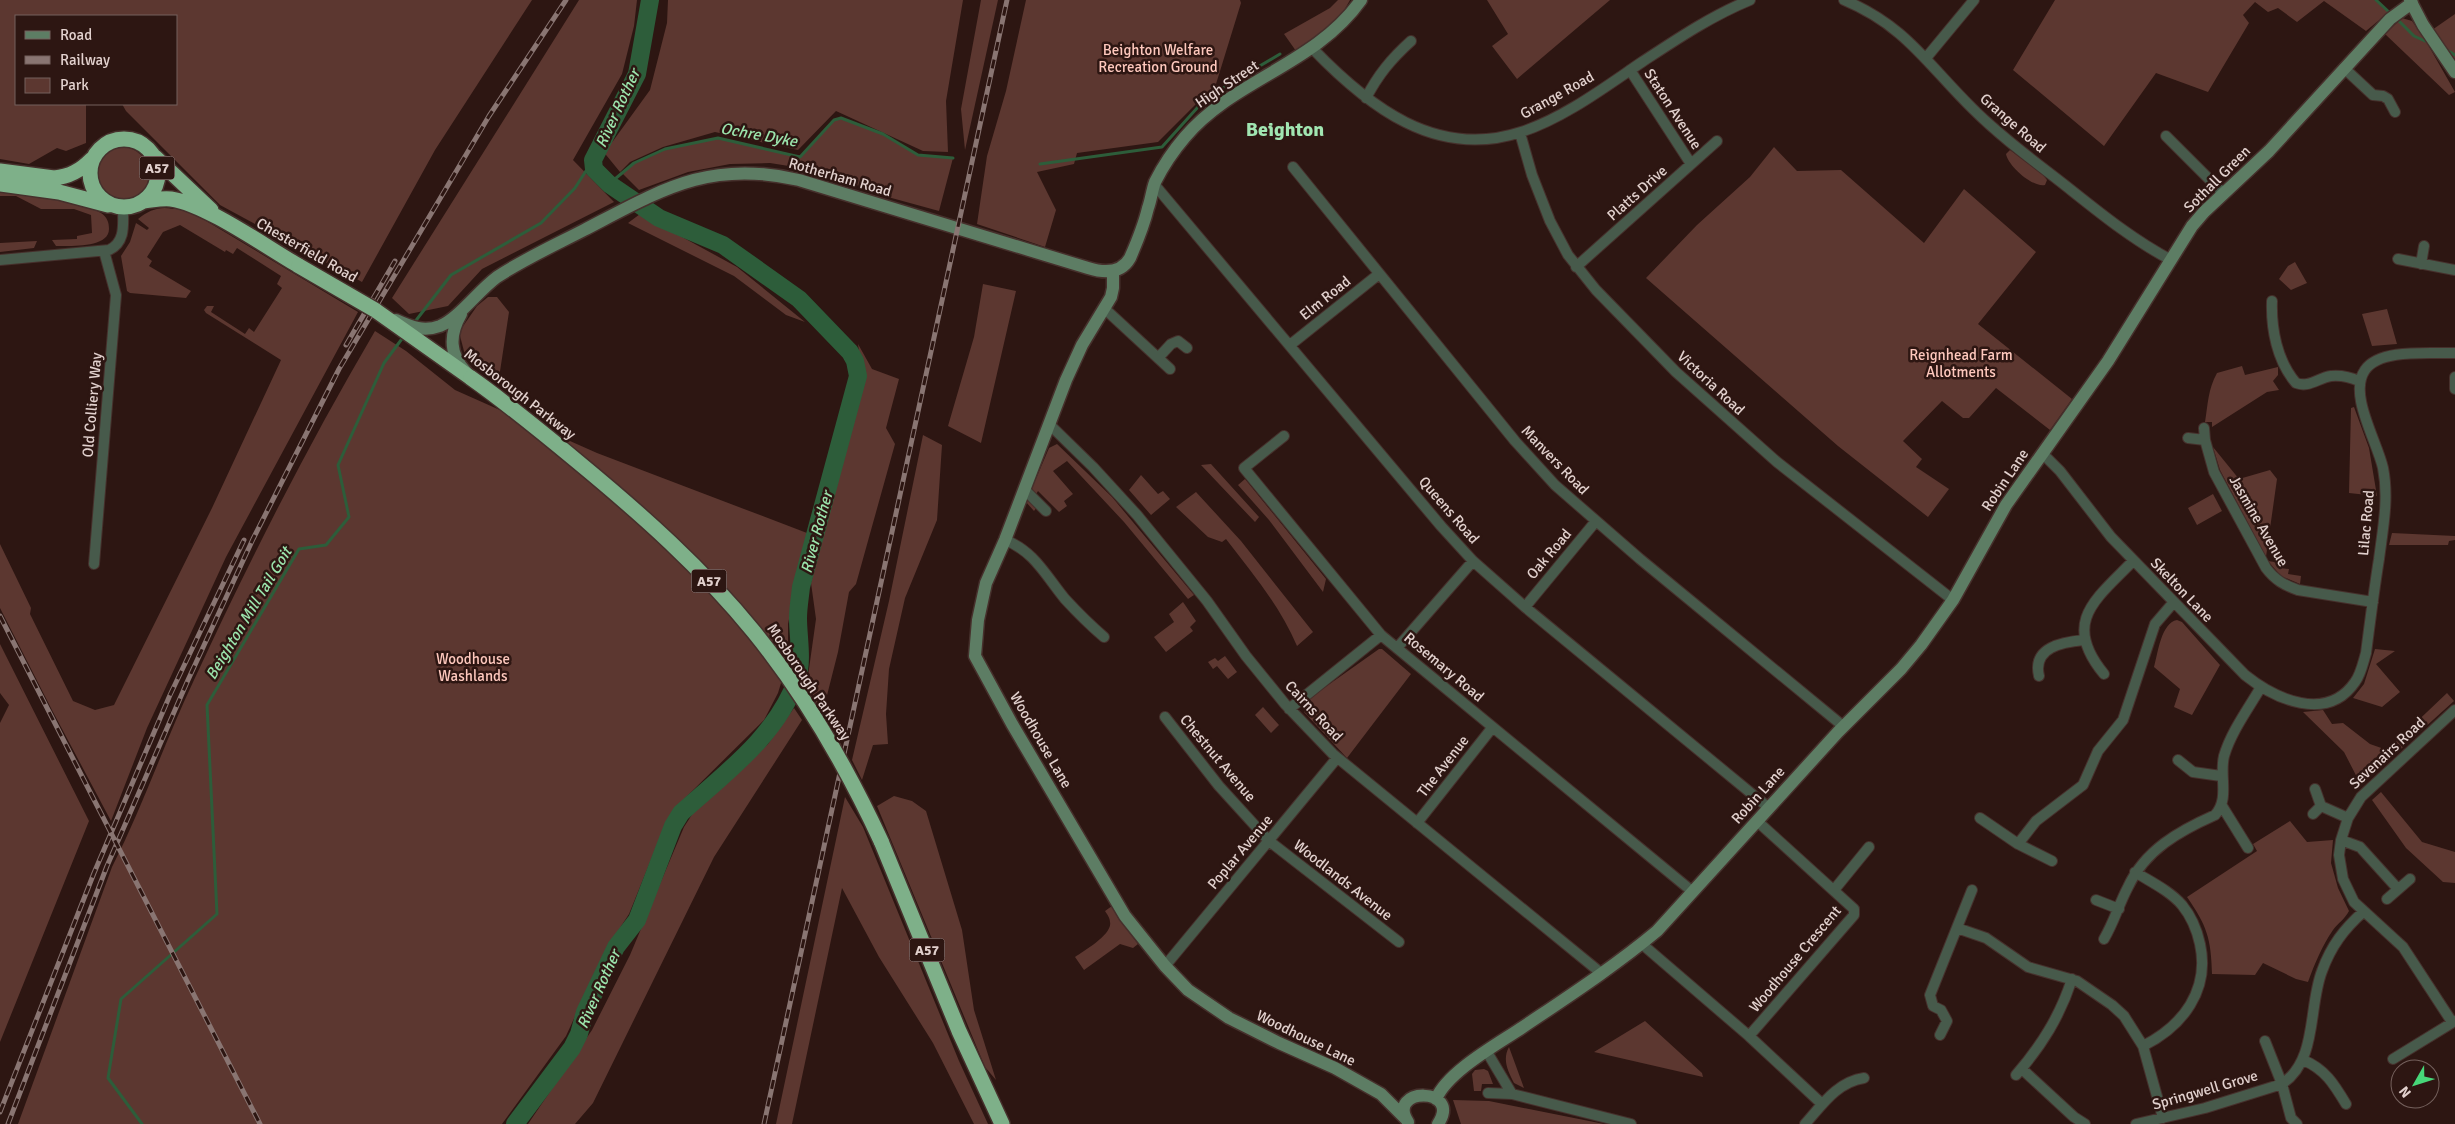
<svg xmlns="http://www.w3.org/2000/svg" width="2455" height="1124" font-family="Signika,sans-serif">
<rect width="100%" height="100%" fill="#2d1612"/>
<path fill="#5c3730" d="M0 0H532L435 150 362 282 220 205 126 111 122 104H176V16H16V104H86V143L66 151 57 148 29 164 0 159Z
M579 0H637L634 26 622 74 573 160 614 202 482 269 448 306 409 314 392 298Z
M668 0H963L946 101 948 152 923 151 836 111 798 150 715 132 663 147 630 162 620 172 602 150 613 141 650 90 667 23Z
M981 0H998L965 150 961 109Z
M1026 0H1240L1241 3 1216 84 1158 142 1077 153 1074 164 1037 172 1056 210 1045 247 977 224 987 156 1006 91Z
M1338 0H1350L1341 16 1330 26 1296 51 1284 34 1330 8Z
M1487 0H1610L1517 79 1492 46 1508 34Z
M2055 0H2375L2389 12 2366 31 2324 1 2297 22 2278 8 2268 12 2255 2 2243 15 2249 23 2208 92 2156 73 2104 146 2013 70Z
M2455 14V59L2432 30Z
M2402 18 2412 21 2423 36 2455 92 2449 95 2385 34Z
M841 118 883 134 918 155 953 158 939 211 888 197 820 171 770 163 730 164 688 172 639 190 622 173 634 163 665 149 718 138 800 156 834 120Z
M1774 147 1797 171 1841 170 1924 243 1964 189 2036 252 1978 324 2072 399 2050 430 1996 388 1969 418H1963L1942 401 1903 441 1922 459 1916 467 1949 489 1928 517 1838 446 1646 278 1697 225 1750 177Z
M95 174a27 27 0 1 1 54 0a27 27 0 1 1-54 0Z
M2010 150 2043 175 2047 180 2045 185C2033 188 2008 166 2006 154Z
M0 189C33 194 71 196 101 213 107 217 109 222 109 229 109 248 70 246 56 246L52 240 77 239V236L92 233 91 215 74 209H41L16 196H0Z
M177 207 193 213 358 312 226 557 147 728 111 821 53 712 0 608V544L31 608 30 614 73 701 95 710 114 705 212 508 281 360 206 313 204 310 207 306H214L211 312 245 334 249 328 254 332 282 288 277 284 281 276 237 248 233 254 226 250 225 252 180 225 163 232 147 257 152 261 149 266 191 291 186 298 130 293 127 291 121 256 130 242 136 223 147 230 149 228 138 219C149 210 160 206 173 209Z
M640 214 737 267 805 322 786 315 734 276 628 223Z
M37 241 34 248 0 252V243Z
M2295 262 2307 283 2291 290 2279 279 2288 266Z
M983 284 1016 291 981 443 948 426 974 337Z
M488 297H497L509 312 499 378 486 372 465 355 459 332 477 306Z
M2387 309 2397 344 2372 346 2362 314Z
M375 331 406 351 455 390 597 453 807 533 788 624V660L778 693 764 720 674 809 661 835 629 914 605 951 566 1036 502 1124H18L112 867C143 806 165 741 194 680 249 561 308 445 375 331Z
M858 344 872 369 899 379 886 428 895 444 856 584 849 592 838 652 822 715 807 683 816 619 811 583 863 380Z
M2242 366 2245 375 2278 367V375L2273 381 2279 390 2267 392 2212 427V422H2205C2208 404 2208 389 2217 373Z
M2354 407 2369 448 2377 496 2349 493 2351 408Z
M923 435 942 445 937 520 905 598 889 669 886 714 888 744 873 745 862 780 852 760 889 601Z
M1057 444 1112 497 1194 595 1188 599 1124 522 1067 461 1053 471 1073 494 1064 501 1067 506 1059 512 1038 491 1035 496 1041 502 1034 511 1026 502 1049 448Z
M2213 447 2239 479 2270 470 2277 479 2266 557 2220 470Z
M1211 464 1259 517 1255 522 1201 465Z
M1141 475 1158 494 1163 491 1170 499 1151 515 1129 490Z
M1245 479 1326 579 1323 592 1269 520 1238 485Z
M1196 492 1241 541 1313 632 1297 646C1280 606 1253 574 1226 539L1222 542 1208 537 1176 507Z
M2213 494 2222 511 2197 525 2188 508Z
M2392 533 2455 536V540L2449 541 2448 545H2389Z
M2268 561 2281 563 2280 568 2289 569 2288 574 2301 576 2300 584 2281 576Z
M1183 602 1196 621 1190 627 1193 631 1166 652 1154 637 1174 622 1169 614Z
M2177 620 2182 622 2220 665 2192 715 2174 707 2180 689 2154 667C2158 653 2161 623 2177 620Z
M0 644 89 821 0 1042V723L9 705 0 693Z
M1379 649H1382L1411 674 1347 758 1304 712V705L1307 700Z
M2375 649 2395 651 2376 664 2400 692 2382 707 2353 698 2364 684Z
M1225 656 1237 672 1228 679 1217 666 1213 669 1208 662 1215 658 1218 661Z
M2447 693 2454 701 2361 785 2344 752 2303 712 2323 710 2332 724 2343 723 2370 744 2387 750Z
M1263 707 1279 725 1271 733 1255 715Z
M794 708 802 720 714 857 593 1103 575 1124H528L592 1030 630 955 684 827 693 813 768 744Z
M2381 792 2422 842 2455 852V883L2443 882 2406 848 2372 800Z
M894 796 912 801 926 811 962 930 974 1010 996 1080 985 1067 877 806Z
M845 797 863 827 959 1061 988 1124H974L933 1043 879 957 842 888 792 1124H776Z
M2290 821 2307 842 2333 840 2331 863 2338 888 2349 911C2345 919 2338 923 2333 930 2322 946 2315 963 2308 982L2296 979 2263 963 2255 975 2212 974C2211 938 2207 926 2187 897L2257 851 2253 844Z
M1112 906 1118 918 1138 944 1133 948 1120 944 1084 970 1075 957C1084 951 1113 934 1110 922 1110 918 1107 914 1105 911Z
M1645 1021 1702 1073 1703 1077 1594 1052Z
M1509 1047 1524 1088 1514 1083C1508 1071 1502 1060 1509 1047Z
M1484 1069 1488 1071 1493 1084H1482L1481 1091H1474L1472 1074 1475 1070Z
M1453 1100 1489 1101 1604 1124H1461Z"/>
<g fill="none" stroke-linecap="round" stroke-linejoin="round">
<path stroke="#2d5d3a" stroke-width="3" d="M2376 0 2389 12
M2399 21 2414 36 2425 41
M2447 50 2455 55
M1040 164 1162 147 1207 97 1280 54
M609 184 634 163 665 149 718 138 800 157 834 120 841 118 883 134 918 155 953 158
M414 323 451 275 541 223 575 188 593 160
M142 1124 108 1078 121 999 217 914 207 705 299 549 326 545 349 517 338 465 384 363 404 336"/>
<path stroke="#2d5d3a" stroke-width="18" d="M515 1124 572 1048 579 1034 585 1012 616 947 637 920 673 826 681 813C724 774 777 736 797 679 803 660 798 637 798 618 798 608 800 597 801 587L858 376 855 361 850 352 799 299 723 245 659 218 609 184 594 169 593 160 637 74 650 0"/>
<g stroke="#46302c" stroke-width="12">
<path id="street" d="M1844 0C1906 26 1927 64 1973 109 2001 137 2034 161 2066 186 2100 213 2133 240 2171 260
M1313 49C1368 106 1436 160 1521 132 1564 118 1605 87 1642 62 1677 39 1711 16 1750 0
M1926 58 1974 0
M2344 68 2373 95 2383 96 2388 99 2395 112
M1630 70 1691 164
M1366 98C1378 75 1391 59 1411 41
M1520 133 1532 175 1550 221 1568 255 1596 290 1676 372 1777 462 1953 600
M2166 136 2224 194
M1293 167 1515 441 1555 485 1640 559 1843 726
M1154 184 1441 526 1473 561 1525 607 1769 808
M2398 259 2455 270
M0 260 109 250C126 242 123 224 123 208
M2421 264 2424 246
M1576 267 1717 141
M2272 301C2271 329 2277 361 2296 383 2309 388 2318 378 2331 376 2342 375 2350 377 2359 381
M1105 309 1170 369
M1290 345 1379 274
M1158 358 1171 344 1178 341 1187 348
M2455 377V389
M1049 424 1093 467 1137 515 1207 601 1246 656 1285 704 1333 754 1601 973
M1284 436 1244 468 1381 635 1693 892
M2188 438 2205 440 2204 428
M2205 440 2214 472 2266 568C2275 580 2284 585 2298 590L2373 602
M2042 453 2060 471 2111 537 2245 675C2275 699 2327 723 2355 682 2361 674 2363 663 2366 653 2370 622 2374 590 2379 559 2383 528 2389 498 2383 468 2377 441 2348 394 2365 370 2380 348 2430 354 2455 353
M1024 489 1046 511
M1005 540C1034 551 1046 576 1065 599 1077 612 1090 625 1104 637
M94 564 116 295 104 251
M1525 607 1596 521
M1397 648 1473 561
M2104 674C2061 622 2096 599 2133 561
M2039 676C2032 647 2063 642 2084 640
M1289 709 1381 635
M1165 717 1219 786 1269 841 1399 942
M2178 760 2193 772 2221 776
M2315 789 2321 806 2348 818
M2222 806 2248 848
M2313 814 2321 806
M1980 818 2018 844 2052 861
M1417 823 1492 728
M2341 840 2360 847 2398 889
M2018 844 2036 821 2083 785 2098 751 2123 720 2155 624 2173 603
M2135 872C2151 882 2170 891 2182 905 2191 916 2197 930 2200 944 2210 990 2183 1026 2143 1046
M1834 890 1869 847
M2387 899 2410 879
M2096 900 2119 909
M1957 928 1986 938 2028 967 2077 981 2112 1005 2124 1016 2143 1046 2163 1118
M2104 939C2114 922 2119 904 2128 887 2145 850 2179 831 2215 815 2230 799 2219 776 2224 756 2231 732 2248 709 2261 687
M1642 944 1749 1036 1822 1104
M1165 966 1337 758
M2452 1022 2403 947 2354 902 2343 879 2339 855 2341 840 2348 818 2361 797 2455 710
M1940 1035 1947 1021 1941 1010 1933 1006 1930 995 1972 890
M1749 1036 1854 915V909L1757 821
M2265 1041 2282 1084 2291 1118 2297 1124
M1487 1052 1512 1094
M2393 1059 2455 1021
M2303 1060C2325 1069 2334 1084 2346 1104
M2022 1069 2074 1117 2085 1124
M2016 1075C2042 1045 2060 1016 2072 979
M1488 1093 1512 1094 1631 1124
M1805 1124C1822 1105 1837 1082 1864 1078
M2136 1124 2205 1108 2282 1084C2318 1060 2308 1007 2322 971 2331 946 2344 929 2363 912"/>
</g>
<g stroke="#46302c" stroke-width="15">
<path id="secondary" d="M2410 0 2423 25 2455 72
M1113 271V288L1111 297 1082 345 1066 380 1005 540 986 583 978 620 975 656 1012 724 1125 916 1165 966 1188 990 1229 1018 1279 1043 1335 1068 1381 1094 1406 1119
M461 314C449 335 449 354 466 372
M396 320C411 327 424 332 440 326 459 318 478 291 497 277 524 259 555 245 584 230 661 190 709 159 799 180L1088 268C1104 273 1121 274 1130 258 1137 242 1144 225 1148 208 1151 200 1152 190 1155 182 1163 166 1173 151 1185 137 1234 79 1315 65 1361 0
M1436 1099C1448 1071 1498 1044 1523 1027 1569 996 1615 966 1657 931L1838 732 1901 669 1921 645 1953 600 2006 505 2108 361 2192 226 2204 212 2269 151 2390 19 2412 3
M1408 1122C1385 1087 1463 1086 1438 1124"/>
</g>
<g stroke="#46302c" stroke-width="18">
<path id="highway" d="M90 173a34 34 0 1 1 68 0a34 34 0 1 1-68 0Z
M155 157 211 210
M0 171 54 178C70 177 81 170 92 159
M0 184 59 192 108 205
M144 201C153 200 162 198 171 199 206 204 266 247 299 266
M375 310 471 378
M881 841 959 1031 1002 1124"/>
</g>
<use href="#street" stroke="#475a4b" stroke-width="10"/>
<use href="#secondary" stroke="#5d7d64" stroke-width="12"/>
<use href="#highway" stroke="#7eb089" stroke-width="15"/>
<g stroke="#897572" stroke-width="5">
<path id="rail" d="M346 345 395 261
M0 616 260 1124
M0 1112 94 873 170 695 244 540
M8 1124 107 866 188 680 253 539 339 369 489 116 566 0
M764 1124 1007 0"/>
</g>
<use href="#rail" stroke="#2d1612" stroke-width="3" stroke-dasharray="9" stroke-linecap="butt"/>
<g stroke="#46302c" stroke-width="18" stroke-linecap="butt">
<path id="highway-bridge" d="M299 266 375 310
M471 378C508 404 543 433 578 462 641 514 702 568 754 632 806 696 847 768 881 841"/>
</g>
<use href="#highway-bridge" stroke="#7eb089" stroke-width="15"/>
</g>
<g text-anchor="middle" stroke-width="5" stroke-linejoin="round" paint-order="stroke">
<g fill="#2d1612" stroke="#ac9996" stroke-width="1">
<rect x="139.5" y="156.5" width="35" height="23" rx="4"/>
<rect x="691.5" y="569.5" width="35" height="23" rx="4"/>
<rect x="909.5" y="938.5" width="35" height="23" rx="4"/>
</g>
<g font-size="14" font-weight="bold" fill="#e2d1ce">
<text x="157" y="173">A57</text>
<text x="709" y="586">A57</text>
<text x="927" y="955">A57</text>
</g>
<g font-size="15" fill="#fec8bd" stroke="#2d1612">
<text x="1158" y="55">Beighton Welfare<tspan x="1158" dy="17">Recreation Ground</tspan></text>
<text x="1961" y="360">Reignhead Farm<tspan x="1961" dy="17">Allotments</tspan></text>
<text x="473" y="664">Woodhouse<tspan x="473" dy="17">Washlands</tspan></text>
</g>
<g font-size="15" fill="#e2d1ce" stroke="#2d1612">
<text transform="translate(1227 84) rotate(-34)" y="5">High Street</text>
<text transform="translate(1557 95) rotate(-29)" y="5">Grange Road</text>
<text transform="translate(1673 109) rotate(57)" y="5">Staton Avenue</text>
<text transform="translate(2013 123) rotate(41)" y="5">Grange Road</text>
<text transform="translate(840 177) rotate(16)" y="5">Rotherham Road</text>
<text transform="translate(2217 179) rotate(-45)" y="5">Sothall Green</text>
<text transform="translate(1637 193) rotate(-42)" y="5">Platts Drive</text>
<text transform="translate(307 250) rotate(30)" y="5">Chesterfield Road</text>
<text transform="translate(1325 298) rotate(-39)" y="5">Elm Road</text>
<text transform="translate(1711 383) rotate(43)" y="5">Victoria Road</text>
<text transform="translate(520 394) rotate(38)" y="5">Mosborough Parkway</text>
<text transform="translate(92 405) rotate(-85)" y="5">Old Colliery Way</text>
<text transform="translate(1555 460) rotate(46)" y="5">Manvers Road</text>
<text transform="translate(2005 480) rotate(-56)" y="5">Robin Lane</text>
<text transform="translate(1449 510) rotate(49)" y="5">Queens Road</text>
<text transform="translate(2259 521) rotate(60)" y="5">Jasmine Avenue</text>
<text transform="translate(2366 523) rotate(-85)" y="5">Lilac Road</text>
<text transform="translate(1549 554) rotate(-50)" y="5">Oak Road</text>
<text transform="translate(2182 590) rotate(46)" y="5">Skelton Lane</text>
<text transform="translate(1444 667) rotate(40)" y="5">Rosemary Road</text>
<text transform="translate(809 682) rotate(56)" y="5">Mosborough Parkway</text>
<text transform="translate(1314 711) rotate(47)" y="5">Cairns Road</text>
<text transform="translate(1041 740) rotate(60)" y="5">Woodhouse Lane</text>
<text transform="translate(2387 753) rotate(-43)" y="5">Sevenairs Road</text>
<text transform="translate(1218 758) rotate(50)" y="5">Chestnut Avenue</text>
<text transform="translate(1443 766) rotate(-52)" y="5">The Avenue</text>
<text transform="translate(1758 795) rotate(-48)" y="5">Robin Lane</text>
<text transform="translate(1240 852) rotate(-50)" y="5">Poplar Avenue</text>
<text transform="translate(1343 880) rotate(38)" y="5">Woodlands Avenue</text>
<text transform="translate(1795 959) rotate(-50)" y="5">Woodhouse Crescent</text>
<text transform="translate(1306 1038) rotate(26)" y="5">Woodhouse Lane</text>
<text transform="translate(2205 1090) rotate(-16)" y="5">Springwell Grove</text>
</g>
<g font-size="16" font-style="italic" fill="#9be4ac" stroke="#2d1612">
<text transform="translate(617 108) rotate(-65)" y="6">River Rother</text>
<text transform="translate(759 134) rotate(10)" y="6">Ochre Dyke</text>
<text transform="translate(816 532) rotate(-75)" y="6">River Rother</text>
<text transform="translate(248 613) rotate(-59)" y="6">Beighton Mill Tail Goit</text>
<text transform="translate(598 989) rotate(-66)" y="6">River Rother</text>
</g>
<g font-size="20" font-weight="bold" fill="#a1e5b1" stroke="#2d1612">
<text x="1285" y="136">Beighton</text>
</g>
</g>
<rect x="15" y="15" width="162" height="90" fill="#2d1612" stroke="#75615d"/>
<rect x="25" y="31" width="25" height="8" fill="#5d7d64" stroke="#75615d"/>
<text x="60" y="40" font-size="15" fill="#e2d1ce">Road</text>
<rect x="25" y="56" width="25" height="8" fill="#897572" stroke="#75615d"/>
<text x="60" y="65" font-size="15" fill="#e2d1ce">Railway</text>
<rect x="25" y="78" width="25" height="15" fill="#5c3730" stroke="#75615d"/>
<text x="60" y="90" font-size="15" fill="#e2d1ce">Park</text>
<g transform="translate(2415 1084) rotate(231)"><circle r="24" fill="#2d1612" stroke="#75615d"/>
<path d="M0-4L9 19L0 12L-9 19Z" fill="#47d779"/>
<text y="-8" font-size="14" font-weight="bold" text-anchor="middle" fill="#e2d1ce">N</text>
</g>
</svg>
